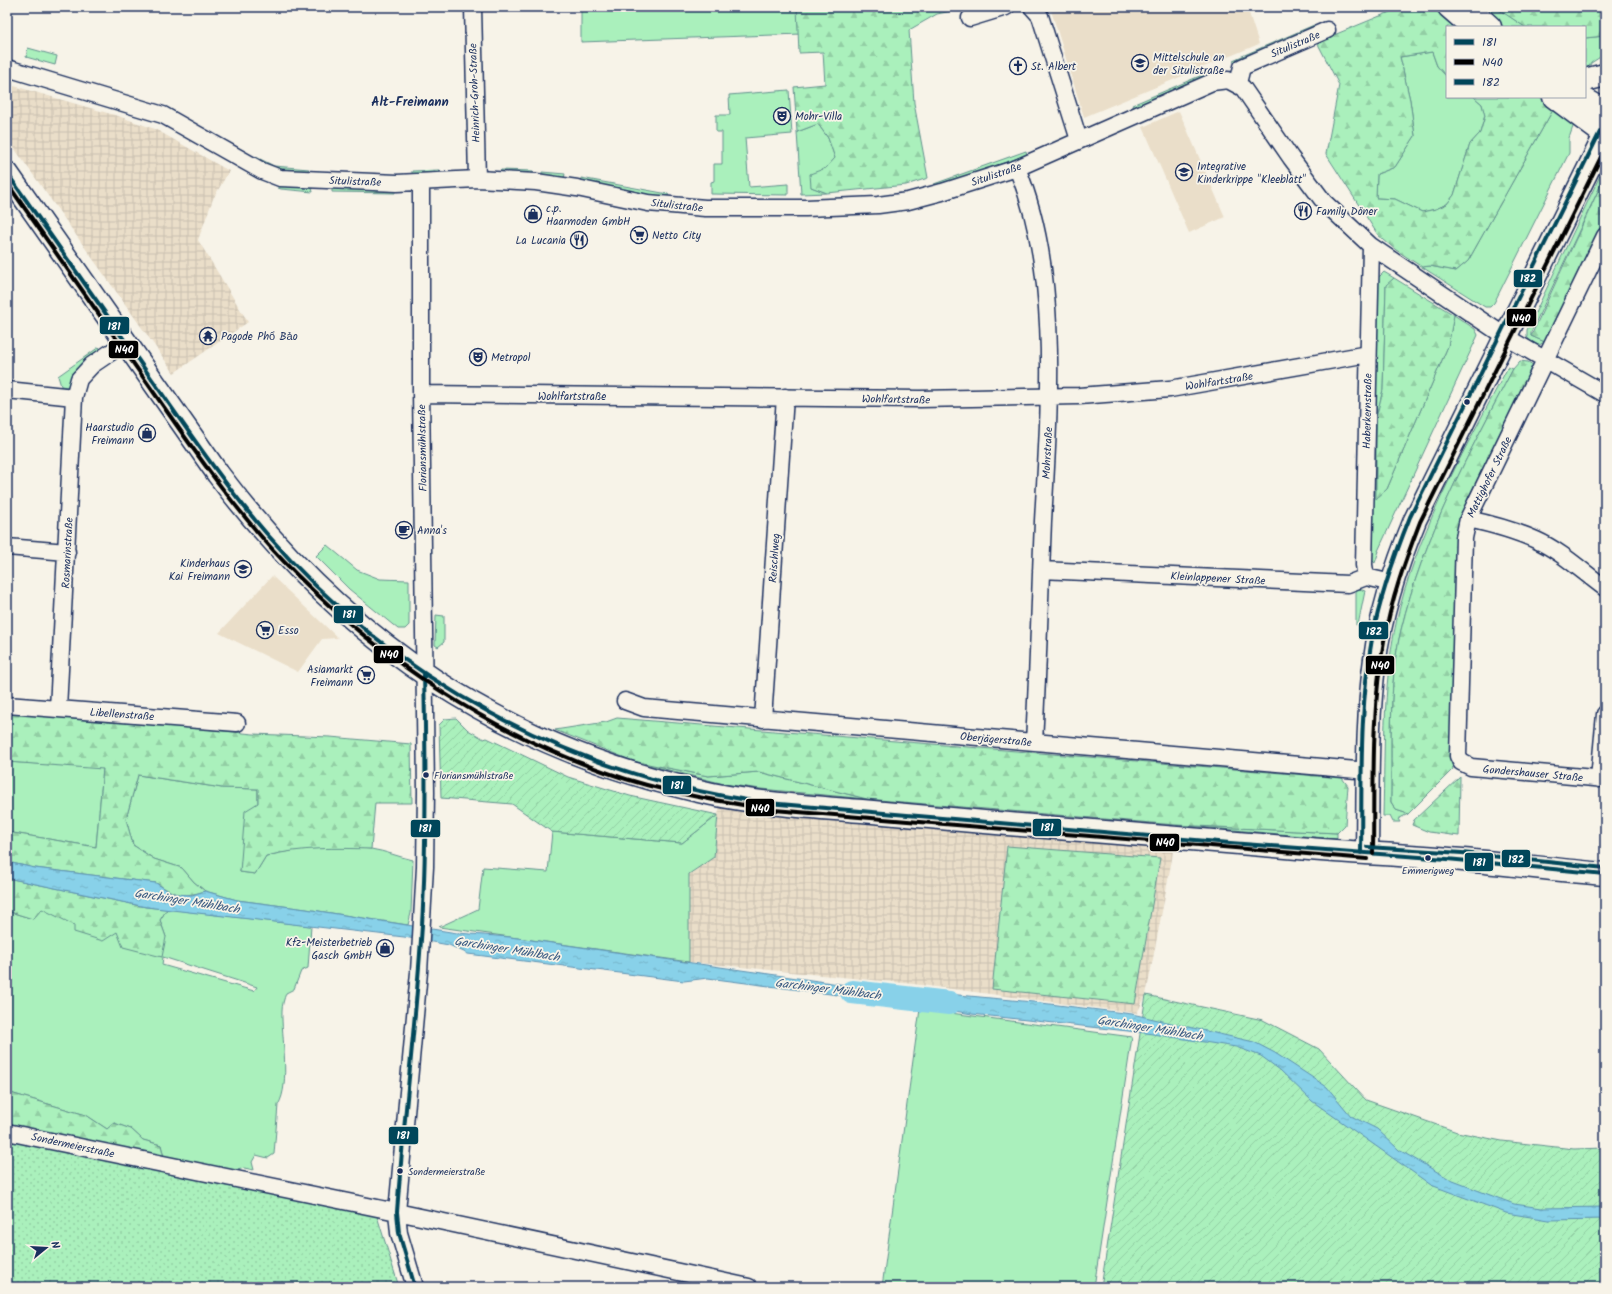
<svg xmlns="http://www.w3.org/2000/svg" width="1612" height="1294" font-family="Kalam,sans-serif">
<defs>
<pattern id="industrial-grid" width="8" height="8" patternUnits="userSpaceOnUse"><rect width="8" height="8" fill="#eadec9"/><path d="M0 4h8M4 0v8" fill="none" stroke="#c8bfaf"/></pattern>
<pattern id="forest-firs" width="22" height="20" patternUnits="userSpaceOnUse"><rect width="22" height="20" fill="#aaf0bc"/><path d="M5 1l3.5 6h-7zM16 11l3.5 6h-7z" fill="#92cea4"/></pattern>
<pattern id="park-dots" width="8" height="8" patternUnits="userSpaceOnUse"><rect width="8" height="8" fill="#aaf0bc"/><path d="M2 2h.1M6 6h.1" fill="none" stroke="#92cea4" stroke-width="1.8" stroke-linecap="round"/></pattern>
<pattern id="garden-furrows" width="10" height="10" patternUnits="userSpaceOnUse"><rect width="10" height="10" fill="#aaf0bc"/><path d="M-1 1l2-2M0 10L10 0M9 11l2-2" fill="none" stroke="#92cea4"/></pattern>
<pattern id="water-ripples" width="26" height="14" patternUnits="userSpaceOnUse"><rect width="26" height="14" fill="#88d1e9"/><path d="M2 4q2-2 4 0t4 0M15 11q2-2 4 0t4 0" fill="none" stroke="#75b4ca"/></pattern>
</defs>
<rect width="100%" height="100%" fill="#f7f3e8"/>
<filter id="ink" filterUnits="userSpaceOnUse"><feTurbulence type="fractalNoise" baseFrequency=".025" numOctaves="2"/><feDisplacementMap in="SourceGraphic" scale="8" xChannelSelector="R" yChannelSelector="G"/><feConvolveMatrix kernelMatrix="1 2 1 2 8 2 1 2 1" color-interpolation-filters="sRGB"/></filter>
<g filter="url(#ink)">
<path fill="#eadec9" d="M1050 7H1247L1259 44 1084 117Z
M1179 111 1225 217 1189 233 1143 127Z
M272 576 338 638 322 639 298 672 219 633Z"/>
<path fill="url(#industrial-grid)" d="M7 84 118 116 155 129 229 171 213 199 198 240 248 322 174 373 7 138Z
M724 784 761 789 867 799 1176 825 1172 859 1146 995 1137 1013 913 984 689 962V874L714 857 718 815Z"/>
<path fill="#aaf0bc" stroke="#62908d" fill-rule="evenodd" d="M581 7H800L801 34 581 42Z
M1484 7 1497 8 1525 27H1504Z
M1314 25 1316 29 1235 64 1233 60Z
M1605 36V54L1591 63 1585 75V38Z
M28 48 57 56 55 65 26 57Z
M1432 52 1437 66 1447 77V97H1474L1482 104 1485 115 1480 133 1470 144 1454 195 1447 204 1436 209 1422 212 1395 199 1376 198 1377 174 1395 167 1415 136 1410 100 1400 57Z
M1209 72 1210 75 1134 108 1132 105Z
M789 90 792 134 745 138 749 187 788 184V195L711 194V182L714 181V164H722V132H716V115H730L729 95Z
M1554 108 1574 124 1569 138V153L1494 303 1490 307H1485L1422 267 1430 266 1456 271 1468 261Z
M818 124 828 138 835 158 811 187 827 193 801 194 797 132Z
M1026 151 1027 155 935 187 934 184Z
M256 157 274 166 309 169 305 173 272 167 254 160Z
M1605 165V176L1531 332V336L1545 342 1539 345 1532 343 1527 337V330Z
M440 170V172L412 174V171Z
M501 170 533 171V175L500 172Z
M542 172 565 174 564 178 542 176Z
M581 178 668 194 669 196H651L581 181Z
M278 186 312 188 313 192 281 189 278 188Z
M332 188 395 189V193L332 192Z
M1384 272 1394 278 1386 286 1383 390 1376 418V498L1387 489 1448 346 1454 315 1475 329 1478 335 1378 551H1379L1375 563 1372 560 1377 279Z
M99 347 102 350 67 387 61 386 58 376Z
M1508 367 1513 369C1469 452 1423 538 1401 630 1388 683 1392 747 1391 802L1396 810 1408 814 1398 819 1400 822H1393L1390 816H1383C1385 746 1382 674 1400 607 1422 522 1468 444 1508 367Z
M327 545 357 570 380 579 409 580V625L405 629H398L349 589 316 556Z
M1356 588 1365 591 1358 625H1356Z
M436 615 444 616V642L438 647 435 645Z
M633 761 708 776 759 772 867 799 761 789 724 784Z
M7 762 103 768 96 847 7 832Z
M138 775 222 788 258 789V803L244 841 240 872 255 874 266 856C300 847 336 845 371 849 385 851 399 857 413 860L411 913 408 925 306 909 237 900 205 891 194 882 182 868 154 859 133 845 126 819Z
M718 815 714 857 689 874V962L439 927 478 909 483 867 548 872 552 832 682 843Z
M1176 825 1337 833V839Z
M42 908 75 925 117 932 166 937 160 920 167 909 311 926 308 968 301 971 294 989 286 993C284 999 282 1005 282 1011 281 1035 291 1084 278 1105L274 1154 268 1158 256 1155 252 1162 254 1170 244 1168 232 1172 164 1158 161 1145 143 1140 131 1129 114 1123 107 1129 86 1115 7 1092V911L33 919ZM163 957 257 987 254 991 162 965Z
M920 1009 1132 1037 1094 1287H882Z"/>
<path fill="url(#forest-firs)" stroke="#62908d" d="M797 7H971L937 14 909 30 914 103 928 178 906 185 827 193 811 187 810 174 826 168 835 158 828 138 818 124 797 132 794 87 825 84 823 52 799 53Z
M1402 7H1435L1458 27H1447V77L1437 66 1432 52 1400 57 1410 100 1415 136 1395 167 1377 174 1376 198 1395 199 1422 212 1436 209 1447 204 1454 195 1470 144 1480 133 1485 116 1482 104 1474 97H1539L1554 108 1468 261 1456 271 1430 266 1422 267 1396 250 1378 235 1326 154 1339 85 1317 42Z
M1495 7H1605V36L1585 38V27H1525Z
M1605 176V220L1545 342 1531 336Z
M1394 278 1454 315 1448 346 1387 489 1376 499V418L1383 390 1386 285Z
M1520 361 1528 362 1533 365 1466 503 1459 537 1450 754 1453 769 1408 814 1396 810 1391 802C1392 748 1388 683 1401 630 1423 538 1469 452 1513 369Z
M7 713 109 722 145 723 253 734 330 737 411 744 412 803H375L371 849C333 848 304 847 266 856L255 874 240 872 245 811 258 803V789L222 788 138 775 126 819 133 845 154 859 182 868 194 882 205 891C183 898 175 895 156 883L35 868 7 862V832L96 847 103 769 7 762Z
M617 718 1342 778 1348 786 1345 825 1337 833 1176 825 867 799 759 772 708 776 633 761 555 730 606 722Z
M1460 777 1459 836 1429 832 1412 825 1414 820Z
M1007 846 1160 858 1135 1004 992 989Z
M7 878 146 907 167 909 160 920 166 937 162 957 123 947 117 932 103 941 74 932V925L42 909 33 919 7 911Z
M7 1092 86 1115 107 1129 114 1123 131 1129 143 1140 161 1145 164 1158 7 1125Z"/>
<path fill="url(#park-dots)" stroke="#62908d" d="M7 1139 377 1216 399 1287H7Z"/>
<path fill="url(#garden-furrows)" stroke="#62908d" d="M456 718 468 730 484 739 487 738 568 777 630 796 718 815 682 843 552 832 512 804 441 798 439 725 445 719Z
M1146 995 1263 1020 1319 1049 1366 1100 1457 1132 1502 1141 1574 1149 1605 1148V1287H1101Z"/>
<path fill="url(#water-ripples)" stroke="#5c90b1" d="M7 862 35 868 156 883 173 894 192 895 205 891 237 900 306 909 457 933 510 937 846 985 886 987 884 1001 708 978 684 981 468 954 449 945 404 937 146 907 7 878Z
M916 991 1033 1002 1132 1014 1254 1042 1275 1053 1327 1087 1351 1116 1377 1129 1399 1150 1453 1181 1514 1204 1542 1208 1605 1207V1219L1549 1220 1506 1213 1431 1185 1312 1101 1280 1070 1261 1056 1236 1047 1146 1033 972 1014 915 1004Z"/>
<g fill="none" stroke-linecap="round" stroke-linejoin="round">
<path stroke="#88d1e9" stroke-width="24" d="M852 992 949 1003"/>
<g stroke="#1b2f5e" stroke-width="19">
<path id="street" d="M473 7 477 179
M1032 7 1040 16 1079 140
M970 18 1006 7
M7 68 163 115 262 171 280 178 397 183 477 179 536 182 577 188 648 203 705 208H806L878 205 908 201 942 192 1017 168 1212 82 1228 80 1243 88 1291 158 1324 202 1371 246 1506 337 1605 394
M1238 83 1242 67 1327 30
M1017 168C1061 273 1049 410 1043 521 1040 595 1038 669 1034 742
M1605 236 1468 519 1464 538 1458 756 1461 762 1471 767 1605 779
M7 390 74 397 79 379 92 365 126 342
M421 394 920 399 1079 396 1170 389 1368 354
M1468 519C1491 524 1514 530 1536 540 1561 551 1583 572 1605 588
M7 547 67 552
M1041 570 1348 584 1366 577 1392 583
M1366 577 1364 565 1371 246
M625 701 644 708 1368 771
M7 705 237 723
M58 709 74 397
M763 719 785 397
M1599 779 1605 714
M7 1132 397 1212 749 1287
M415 1287 399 1233 397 1212 419 972 425 867 426 792 421 389V182"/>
</g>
<g stroke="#1b2f5e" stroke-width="25">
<path id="secondary" d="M7 173 218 474C346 643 503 749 712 794 761 804 812 807 862 811 927 817 992 823 1057 828 1149 836 1242 844 1335 851 1377 854 1420 856 1463 860 1510 864 1557 870 1605 874
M1367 853C1368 789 1366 723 1375 659 1381 611 1397 564 1415 520L1605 135"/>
</g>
<g stroke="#1b2f5e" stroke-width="25">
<path id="highway" d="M1449 7 1472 27
M1468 7 1490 27
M1585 80 1605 75
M1554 97 1605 135
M1581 97 1605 111"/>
</g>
<use href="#street" stroke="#f7f3e8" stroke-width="16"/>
<use href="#secondary" stroke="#f7f3e8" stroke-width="22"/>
<use href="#highway" stroke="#f7f3e8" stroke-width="22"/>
<g stroke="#f7f3e8" stroke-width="7">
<path id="bus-1" d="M7 173C53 239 100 305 146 371 185 426 222 482 266 533 392 680 575 778 768 803L1230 843 1447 859 1605 874
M415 1287 399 1233 397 1212C404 1116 416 1021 422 925 427 842 426 758 424 674"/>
</g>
<g stroke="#f7f3e8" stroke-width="7">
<path id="bus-2" d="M7 183C55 251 102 319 150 387 195 452 240 518 296 574 384 662 490 732 608 773 661 792 718 801 774 810L1367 859
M1373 853C1374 783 1371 711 1384 641 1391 600 1405 561 1420 522L1605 149"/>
</g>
<g stroke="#f7f3e8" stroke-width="7">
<path id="bus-3" d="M1367 847 1462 853 1605 868
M1361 853C1362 782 1359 709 1372 639 1380 597 1394 557 1410 517L1600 132"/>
</g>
<use href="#bus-1" stroke="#00465a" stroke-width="4"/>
<use href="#bus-2" stroke="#000" stroke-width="4"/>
<use href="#bus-3" stroke="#00465a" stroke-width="4"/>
</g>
</g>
<defs>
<g id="school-ring" transform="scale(0.9)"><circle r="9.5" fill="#f7f3e8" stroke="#1b2f5e" stroke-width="1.5"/><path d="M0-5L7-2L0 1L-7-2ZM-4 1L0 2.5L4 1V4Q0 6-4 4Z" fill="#1b2f5e"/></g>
<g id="church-ring" transform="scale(0.9)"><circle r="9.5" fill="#f7f3e8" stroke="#1b2f5e" stroke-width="1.5"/><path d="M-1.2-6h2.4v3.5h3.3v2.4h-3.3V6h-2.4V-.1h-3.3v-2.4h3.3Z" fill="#1b2f5e"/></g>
<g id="theatre-ring" transform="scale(0.9)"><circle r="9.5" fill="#f7f3e8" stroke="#1b2f5e" stroke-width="1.5"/><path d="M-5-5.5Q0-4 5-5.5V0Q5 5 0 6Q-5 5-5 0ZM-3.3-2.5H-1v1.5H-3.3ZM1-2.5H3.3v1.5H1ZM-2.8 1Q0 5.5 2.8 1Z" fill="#1b2f5e"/></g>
<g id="restaurant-ring" transform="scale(0.9)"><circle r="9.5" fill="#f7f3e8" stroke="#1b2f5e" stroke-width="1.5"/><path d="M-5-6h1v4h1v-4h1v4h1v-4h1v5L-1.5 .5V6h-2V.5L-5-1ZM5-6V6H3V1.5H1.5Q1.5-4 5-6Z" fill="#1b2f5e"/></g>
<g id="shop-ring" transform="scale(0.9)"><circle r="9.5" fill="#f7f3e8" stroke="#1b2f5e" stroke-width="1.5"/><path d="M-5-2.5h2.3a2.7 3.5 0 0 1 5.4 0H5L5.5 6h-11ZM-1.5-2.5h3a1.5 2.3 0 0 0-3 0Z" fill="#1b2f5e"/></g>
<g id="supermarket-ring" transform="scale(0.9)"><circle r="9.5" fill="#f7f3e8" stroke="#1b2f5e" stroke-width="1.5"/><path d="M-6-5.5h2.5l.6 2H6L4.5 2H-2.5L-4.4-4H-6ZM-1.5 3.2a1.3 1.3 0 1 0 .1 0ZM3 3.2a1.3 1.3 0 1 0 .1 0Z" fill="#1b2f5e"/></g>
<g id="temple-ring" transform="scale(0.9)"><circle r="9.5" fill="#f7f3e8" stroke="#1b2f5e" stroke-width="1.5"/><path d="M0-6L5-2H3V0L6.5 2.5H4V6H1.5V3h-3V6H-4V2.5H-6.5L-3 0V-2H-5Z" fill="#1b2f5e"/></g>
<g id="cafe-ring" transform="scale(0.9)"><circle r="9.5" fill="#f7f3e8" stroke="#1b2f5e" stroke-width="1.5"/><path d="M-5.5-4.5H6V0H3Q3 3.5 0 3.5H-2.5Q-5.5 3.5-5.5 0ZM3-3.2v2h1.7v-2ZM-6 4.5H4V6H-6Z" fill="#1b2f5e"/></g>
</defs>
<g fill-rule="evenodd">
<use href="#school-ring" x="1140" y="63"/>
<use href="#church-ring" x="1018" y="66"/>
<use href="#theatre-ring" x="782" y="116"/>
<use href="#school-ring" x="1184" y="172"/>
<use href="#restaurant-ring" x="1303" y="211"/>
<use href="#shop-ring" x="533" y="214"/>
<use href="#supermarket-ring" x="639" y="235"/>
<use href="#restaurant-ring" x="579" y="240"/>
<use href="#temple-ring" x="208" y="336"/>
<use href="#theatre-ring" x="478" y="357"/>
<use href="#shop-ring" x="147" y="433"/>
<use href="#cafe-ring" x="404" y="530"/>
<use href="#school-ring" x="243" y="569"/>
<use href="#supermarket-ring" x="265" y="630"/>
<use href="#supermarket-ring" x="366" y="675"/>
<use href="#shop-ring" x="385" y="948"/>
</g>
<g fill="#1b2f5e" stroke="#f7f3e8" stroke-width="1.5">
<circle cx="1467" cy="402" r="3.5"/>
<circle cx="426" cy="775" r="3.5"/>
<circle cx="1428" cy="858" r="3.5"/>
<circle cx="400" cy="1171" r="3.5"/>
</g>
<g text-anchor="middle" stroke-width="3.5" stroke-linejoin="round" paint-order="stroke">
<g font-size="10" fill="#1b2f5e" stroke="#f7f3e8" text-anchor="start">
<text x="434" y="779">Floriansmühlstraße</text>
<text x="1428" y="874" text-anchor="middle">Emmerigweg</text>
<text x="408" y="1175">Sondermeierstraße</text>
</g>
<g font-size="11" fill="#1b2f5e" stroke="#f7f3e8">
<text transform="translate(1295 44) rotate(-23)" y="4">Situlistraße</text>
<text transform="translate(474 93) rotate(-92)" y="4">Heinrich-Groh-Straße</text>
<text transform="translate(996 174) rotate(-19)" y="4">Situlistraße</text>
<text transform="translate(355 181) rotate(2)" y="4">Situlistraße</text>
<text transform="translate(677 205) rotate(6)" y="4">Situlistraße</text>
<text transform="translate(1219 381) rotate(-9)" y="4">Wohlfartstraße</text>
<text x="572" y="400">Wohlfartstraße</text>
<text transform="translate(896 399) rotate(1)" y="4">Wohlfartstraße</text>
<text transform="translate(1367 411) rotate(-89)" y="4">Haberkernstraße</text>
<text transform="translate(422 448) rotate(-91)" y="4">Floriansmühlstraße</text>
<text transform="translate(1047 453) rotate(-87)" y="4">Mohrstraße</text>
<text transform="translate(1489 477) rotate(-64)" y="4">Mattighofer Straße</text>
<text transform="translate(67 553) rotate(-87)" y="4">Rosmarinstraße</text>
<text transform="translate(774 558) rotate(-86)" y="4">Reischlweg</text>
<text transform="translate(1218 578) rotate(3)" y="4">Kleinlappener Straße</text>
<text transform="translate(122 714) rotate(4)" y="4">Libellenstraße</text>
<text transform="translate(996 739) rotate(5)" y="4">Oberjägerstraße</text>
<text transform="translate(1533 773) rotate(5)" y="4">Gondershauser Straße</text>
<text transform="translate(73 1145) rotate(12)" y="4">Sondermeierstraße</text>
</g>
<g font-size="11" fill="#1b2f5e" stroke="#f7f3e8" text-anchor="start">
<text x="1153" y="61">Mittelschule an<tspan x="1153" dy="13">der Situlistraße</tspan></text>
<text x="1031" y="70">St. Albert</text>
<text x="795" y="120">Mohr-Villa</text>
<text x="1197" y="170">Integrative<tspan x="1197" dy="13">Kinderkrippe "Kleeblatt"</tspan></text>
<text x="546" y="212">c.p.<tspan x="546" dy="13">Haarmoden GmbH</tspan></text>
<text x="1316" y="215">Family Döner</text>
<text x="652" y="239">Netto City</text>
<text x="566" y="244" text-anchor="end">La Lucania</text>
<text x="221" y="340">Pagode Phổ Bảo</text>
<text x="491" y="361">Metropol</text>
<text x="134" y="431" text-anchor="end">Haarstudio<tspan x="134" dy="13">Freimann</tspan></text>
<text x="417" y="534">Anna's</text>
<text x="230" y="567" text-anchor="end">Kinderhaus<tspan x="230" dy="13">Kai Freimann</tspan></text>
<text x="278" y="634">Esso</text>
<text x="353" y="673" text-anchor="end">Asiamarkt<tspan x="353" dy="13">Freimann</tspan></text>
<text x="372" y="946" text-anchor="end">Kfz-Meisterbetrieb<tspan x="372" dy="13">Gasch GmbH</tspan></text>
</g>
<g font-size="12" font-style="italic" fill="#365881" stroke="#f7f3e8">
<text transform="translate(187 901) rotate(9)" y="4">Garchinger Mühlbach</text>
<text transform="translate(507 949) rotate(9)" y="4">Garchinger Mühlbach</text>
<text transform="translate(828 989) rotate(7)" y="4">Garchinger Mühlbach</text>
<text transform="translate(1150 1028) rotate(9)" y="4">Garchinger Mühlbach</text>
</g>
<g font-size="13" font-weight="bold" fill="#1b2f5e" stroke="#f7f3e8">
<text x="410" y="106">Alt-Freimann</text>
</g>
</g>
<g stroke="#f7f3e8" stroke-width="1.5">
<rect x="1513" y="269" width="30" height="19" rx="4" fill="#00465a"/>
<rect x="1506" y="308" width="31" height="19" rx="4" fill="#000"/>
<rect x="99" y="316" width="31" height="19" rx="4" fill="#00465a"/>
<rect x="108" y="340" width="31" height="19" rx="4" fill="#000"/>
<rect x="333" y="605" width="31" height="19" rx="4" fill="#00465a"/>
<rect x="1358" y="621" width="31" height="19" rx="4" fill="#00465a"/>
<rect x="373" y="645" width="31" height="19" rx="4" fill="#000"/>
<rect x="1365" y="655" width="30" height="20" rx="4" fill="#000"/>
<rect x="662" y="775" width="30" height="20" rx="4" fill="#00465a"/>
<rect x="745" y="798" width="30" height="19" rx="4" fill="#000"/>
<rect x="1032" y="818" width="30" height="19" rx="4" fill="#00465a"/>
<rect x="410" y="819" width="31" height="19" rx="4" fill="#00465a"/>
<rect x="1149" y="833" width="31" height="19" rx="4" fill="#000"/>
<rect x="1501" y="849" width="30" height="19" rx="4" fill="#00465a"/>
<rect x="1464" y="852" width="30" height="20" rx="4" fill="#00465a"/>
<rect x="388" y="1126" width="31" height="19" rx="4" fill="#00465a"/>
</g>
<g font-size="11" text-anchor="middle" font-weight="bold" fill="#fff">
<text x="1528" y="282">182</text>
<text x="1521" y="322">N40</text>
<text x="114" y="330">181</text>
<text x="124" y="353">N40</text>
<text x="349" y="618">181</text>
<text x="1374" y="635">182</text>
<text x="389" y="658">N40</text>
<text x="1380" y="669">N40</text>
<text x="677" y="789">181</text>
<text x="760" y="812">N40</text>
<text x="1047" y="831">181</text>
<text x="425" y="832">181</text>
<text x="1165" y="846">N40</text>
<text x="1516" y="863">182</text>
<text x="1479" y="866">181</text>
<text x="403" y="1139">181</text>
</g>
<rect width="1612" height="1294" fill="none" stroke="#f7f3e8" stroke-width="24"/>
<rect x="12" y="12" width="1588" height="1270" fill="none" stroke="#1b2f5e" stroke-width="1.5" filter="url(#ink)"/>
<rect x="1446" y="26" width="140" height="72" fill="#f7f3e8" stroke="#9fa5b1"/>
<rect x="1454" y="39" width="20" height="6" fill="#00465a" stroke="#9fa5b1"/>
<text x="1482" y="46" font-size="12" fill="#1b2f5e">181</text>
<rect x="1454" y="59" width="20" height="6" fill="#000000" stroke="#9fa5b1"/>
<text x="1482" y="66" font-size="12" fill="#1b2f5e">N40</text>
<rect x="1454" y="79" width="20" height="6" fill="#00465a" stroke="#9fa5b1"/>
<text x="1482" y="86" font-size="12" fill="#1b2f5e">182</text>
<g transform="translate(46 1248) rotate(72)" stroke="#f7f3e8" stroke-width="3" paint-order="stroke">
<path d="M0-3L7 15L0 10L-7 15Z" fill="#1b2f5e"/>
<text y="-6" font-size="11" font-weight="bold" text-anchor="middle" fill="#1b2f5e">N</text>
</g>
</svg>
